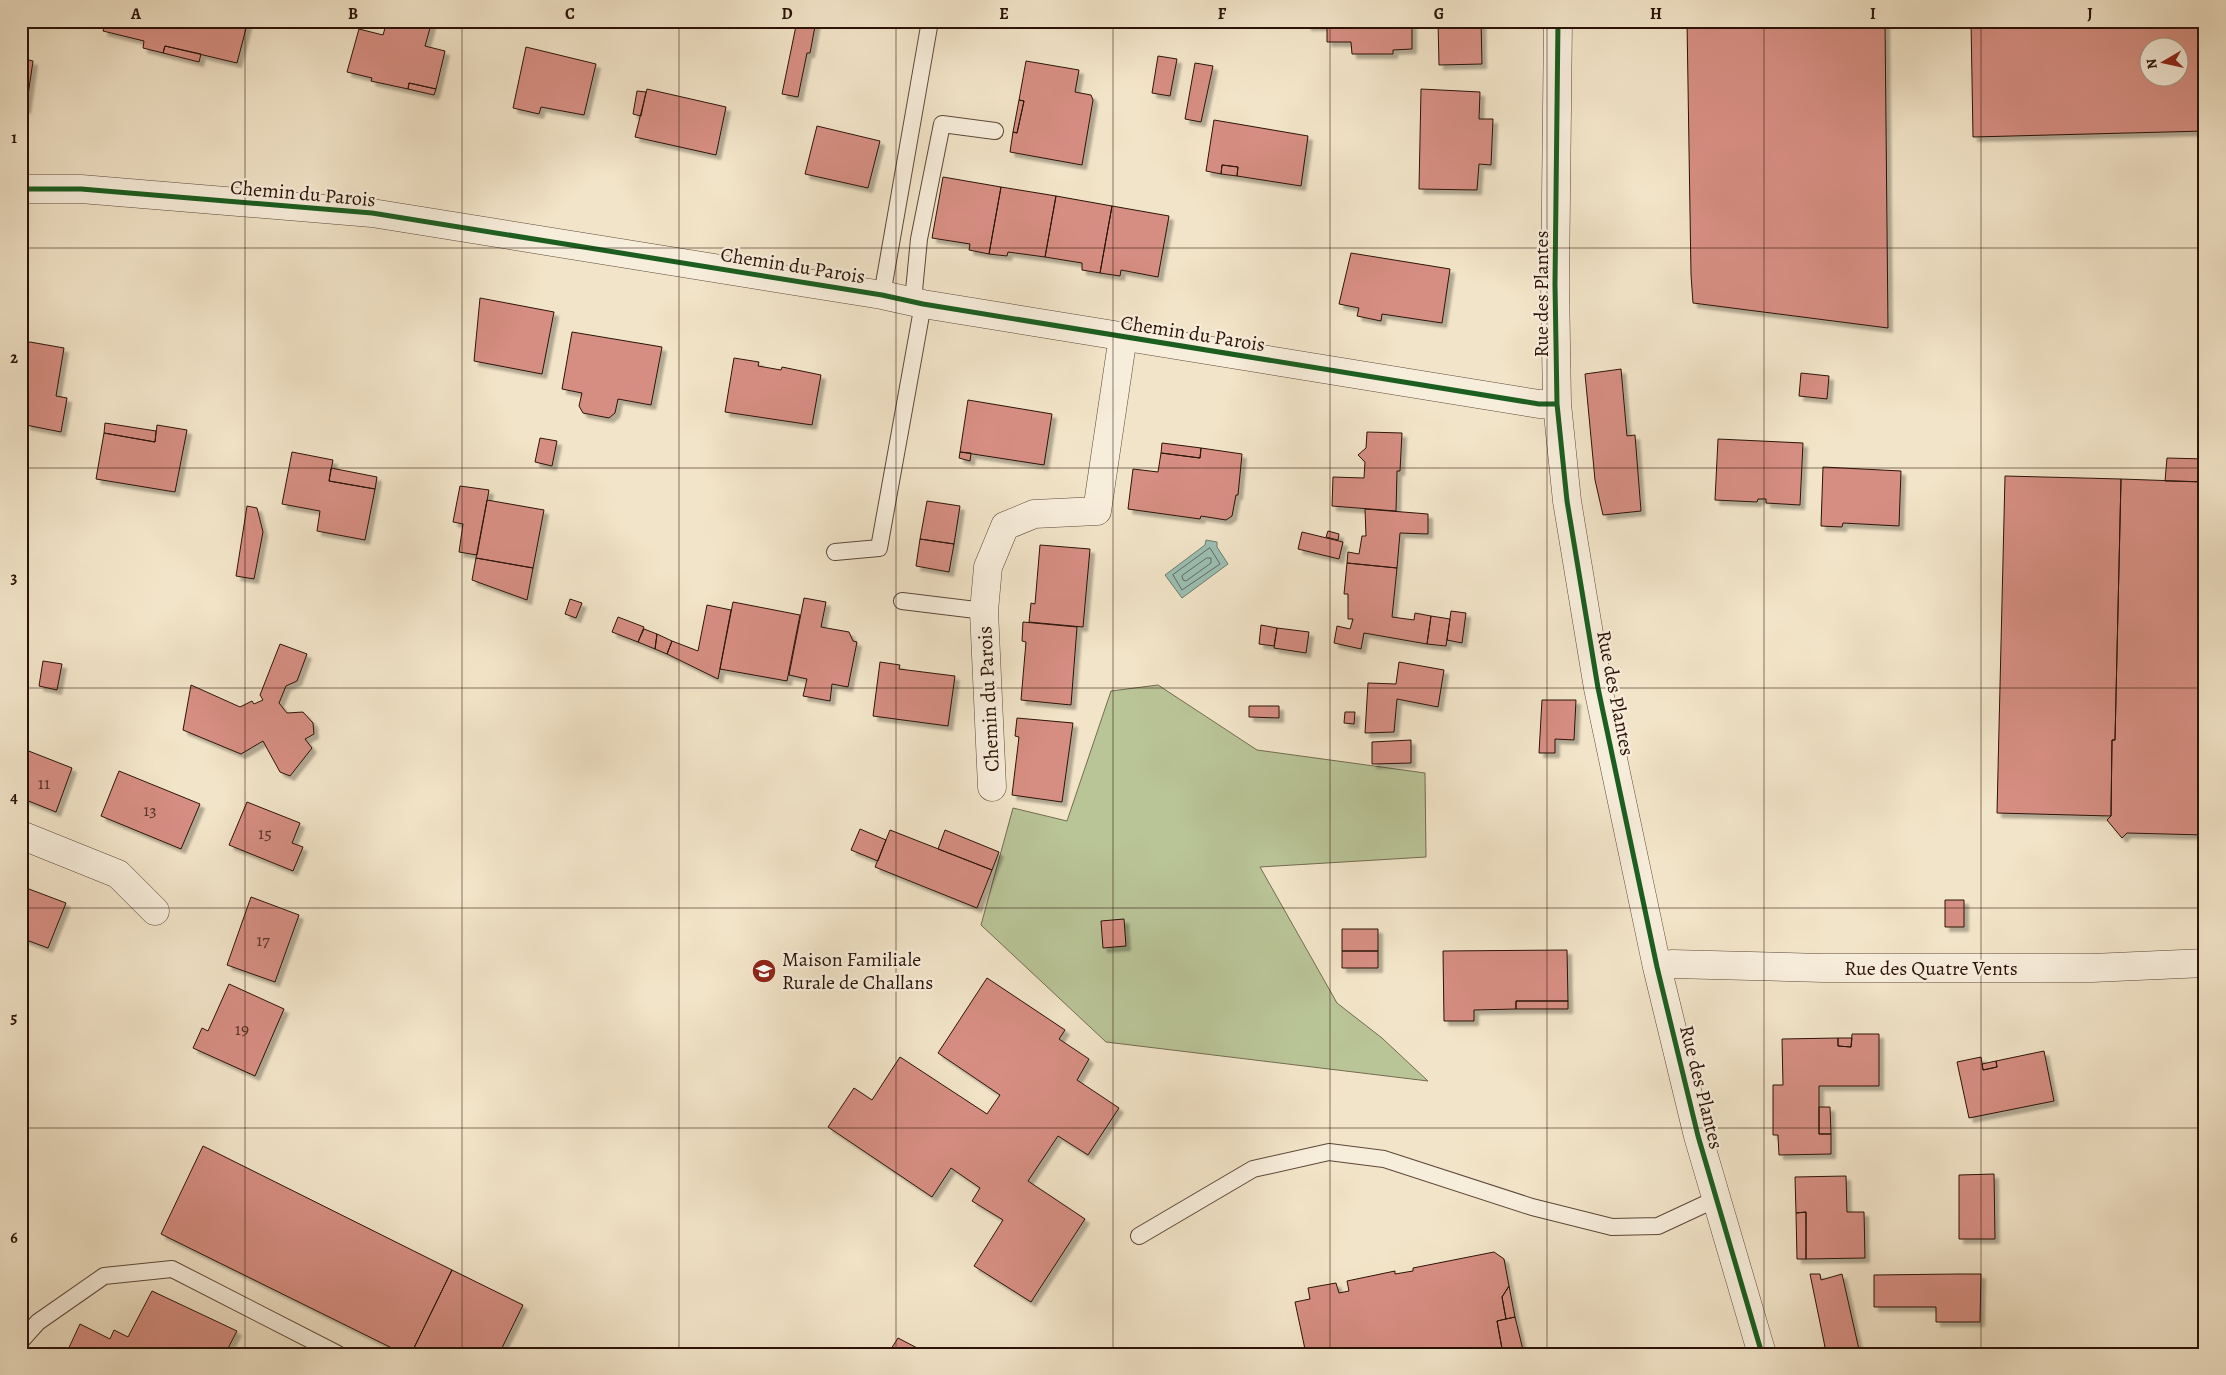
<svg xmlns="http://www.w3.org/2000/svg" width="2226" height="1375" font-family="Alegreya,serif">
<defs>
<filter id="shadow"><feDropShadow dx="4.5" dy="4.5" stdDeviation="1" flood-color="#0004"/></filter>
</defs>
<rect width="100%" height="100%" fill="#f2e4c8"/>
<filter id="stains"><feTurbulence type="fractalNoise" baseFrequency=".004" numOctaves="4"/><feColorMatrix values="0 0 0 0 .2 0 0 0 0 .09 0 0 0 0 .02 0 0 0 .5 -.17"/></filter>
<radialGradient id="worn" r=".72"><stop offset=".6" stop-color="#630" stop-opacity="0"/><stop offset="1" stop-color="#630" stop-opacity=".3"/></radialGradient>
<path fill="#b9c497" stroke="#726c50" d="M1158 685 1257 750 1425 773 1426 857 1260 867 1337 1003 1382 1038 1428 1081 1106 1042 981 925 1013 808 1067 821 1111 691Z"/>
<path fill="#9bbfb3" stroke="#6e7a6f" d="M1206 540 1217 542V547L1228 564 1182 598 1165 575 1205 545Z"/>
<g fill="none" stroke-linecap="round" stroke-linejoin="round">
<path stroke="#63695e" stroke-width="1" d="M1210 548 1220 564 1182 590 1173 575Z
M1207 558H1211V563L1186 581 1183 580 1182 576Z"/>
</g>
<path fill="#d68e82" stroke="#2b1309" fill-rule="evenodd" filter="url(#shadow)" d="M106 21H248L237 63 165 46 163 53 143 48 144 41 103 31Z
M387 21H432L425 46 445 51 436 89 409 83 408 89 371 81 372 78 347 72 359 29 383 35Z
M797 21H816L810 53H807L798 97 782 94Z
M1306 21H1355V27H1376V21H1412V49L1393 50V54H1352L1351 42H1327V26H1307Z
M1355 21H1376V27H1355Z
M1438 21H1481L1482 64 1439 65Z
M1687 21H1885L1888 328 1693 303 1691 275Z
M1971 21H2205V131L1973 137ZM2148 48H2178V78H2148Z
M165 46 201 54 199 62 163 53Z
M526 47 596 64 584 115 541 107 539 114 513 108Z
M1158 56 1177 59 1170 96 1152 93Z
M21 58 33 61 26 109 21 108Z
M1026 61 1079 70 1075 92 1091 95 1093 100 1082 165 1010 152 1013 132 1017 133 1024 101 1019 100Z
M1195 63 1213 66 1201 122 1185 119Z
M409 83 436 89 434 95 408 89Z
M647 89 726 107 716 155 635 137Z
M1421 89 1480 92 1479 119H1493L1491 165 1479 164 1477 190 1419 189Z
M637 91 646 92 641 116 633 114Z
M1019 100 1024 101 1017 133 1013 132Z
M1214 120 1308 136 1301 186 1237 176 1238 167 1222 165 1221 174 1206 171Z
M817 126 880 141 868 188 805 174Z
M1222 165 1238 167 1237 176 1221 174Z
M943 177 1001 187 989 254 969 250 970 244 932 238Z
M1001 187 1056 196 1045 257 1008 252 1007 256 989 254Z
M1056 196 1112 206 1100 273 1082 270V263L1045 257Z
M1112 206 1169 216 1158 277 1121 270 1120 276 1100 273Z
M1351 253 1450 269 1442 323 1382 314 1381 321 1357 316 1359 308 1339 304Z
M480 298 554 312 542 374 474 361Z
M572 332 662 347 651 405 618 399 615 413 609 418 583 413 579 406 582 393 562 389Z
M30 342 64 348 56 396 67 398 61 432 26 425V417L21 416V349L22 345Z
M734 358 759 362 758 366 781 370 782 367 821 375 812 425 725 412Z
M1621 369 1627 436 1635 435 1641 511 1603 515 1595 480 1585 374Z
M1801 373 1829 376 1827 399 1799 396Z
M968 400 1052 414 1044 465 960 452Z
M105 423 156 431 155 442 104 433Z
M157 425 187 430 175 492 96 479 104 433 155 442Z
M1367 432 1402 433 1400 471H1397L1396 511 1332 506 1333 477 1364 478 1365 462 1358 455 1366 448Z
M540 438 557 441 552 466 535 462Z
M1718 439 1803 443 1800 505 1766 503V499H1758L1757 502 1715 500Z
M1162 443 1201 448 1200 458 1161 453Z
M1201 448 1242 454 1238 495H1236L1232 516 1226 520 1201 516 1200 519 1128 509 1133 469 1158 472 1161 453 1200 458Z
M292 452 333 460 329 481 375 489 365 540 317 531 320 511 282 504Z
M960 452 971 453 970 461 959 458Z
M2167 458 2205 459V482L2165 481Z
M1823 467 1901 471 1899 526 1843 523 1842 527 1821 526Z
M331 468 377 477 375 489 329 481Z
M2005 476 2121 479 2115 740H2112L2111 816 1997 813Z
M2121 479 2205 482V835L2127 833 2122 838 2107 820 2111 816 2112 740H2115Z
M460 486 489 490 477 555 459 552 463 524 453 522Z
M487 500 544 510 533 568 476 558Z
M927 501 960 506 954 544 920 539Z
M247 506 257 508 263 532 254 579 236 576Z
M1365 509 1428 514V534L1400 533 1397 568 1347 563 1348 552 1359 554 1362 536H1366Z
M1328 531 1339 534 1338 540 1326 537Z
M1302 532 1343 542 1339 559 1298 549Z
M920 539 954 544 949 572 916 566Z
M1040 545 1090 549 1083 627 1029 622 1031 603 1035 604Z
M476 558 533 568 527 600 472 580Z
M1347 563 1397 568 1392 617 1414 620 1415 613 1431 616 1427 644 1364 633 1361 649 1334 643 1337 626 1350 629 1353 619H1348V594H1344Z
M804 598 826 602 821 627 849 632 853 641 857 642 848 687 832 684 830 701 803 696 807 679 789 675Z
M570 599 582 603 576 618 565 614Z
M733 602 800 615 787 681 720 669Z
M707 605 731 610 718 679 667 654 672 641 698 651Z
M1451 611 1466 613 1462 643 1447 640Z
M1431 616 1450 619 1446 646 1427 644Z
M618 617 644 627 638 642 612 632Z
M1023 622 1077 627 1071 705 1021 700 1026 642 1022 641Z
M1261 625 1277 628 1274 646 1259 644Z
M1277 628 1309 632 1306 653 1274 648Z
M644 629 657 634 655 649 638 642Z
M657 634 672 641 667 654 655 649Z
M280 644 307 654 297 681 286 686 279 703 287 713 303 712 313 723 314 734 305 739 312 748 290 776 280 772 263 741 241 754 183 730 191 685 240 707 252 701 254 704 263 700 260 695Z
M43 661 62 664 57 690 39 686Z
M880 662 900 665 899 669 955 676 948 726 873 716Z
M1399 662 1444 670 1438 707 1397 699 1394 732 1365 733 1368 683 1396 684Z
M1542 700H1576L1574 740 1555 739V753H1539Z
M1249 706H1279V718L1249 717Z
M1345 712H1355L1354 724 1344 723Z
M1017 718 1073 723 1062 802 1012 795 1019 737 1015 736Z
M1411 740V763L1372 764V742Z
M21 748 72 768 56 812 21 798Z
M119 771 200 804 181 849 101 816Z
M247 802 300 823 292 843 303 847 293 871 229 845Z
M860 829 886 840 878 861 851 850Z
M890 830 992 870 977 908 875 867Z
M945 830 999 852 992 870 938 849Z
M21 886 66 903 48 948 21 938Z
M251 897 299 915 275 982 227 965Z
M1945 900H1964V927H1945Z
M1124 919 1126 946 1103 948 1101 921Z
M1342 929H1378V951H1342Z
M1567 950 1568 1001H1516V1009L1474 1010V1021H1444L1443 951Z
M1342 951H1378V968H1342Z
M987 978 1065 1030 1059 1039 1089 1059 1077 1080 1119 1108 1088 1155 1058 1136 1028 1181 1085 1219 1031 1302 974 1266 1003 1220 972 1201 980 1188 951 1168 932 1197 828 1127 854 1088 872 1100 900 1057 987 1114 1000 1095 938 1053Z
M229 984 284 1009 255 1076 193 1048 202 1028 208 1031Z
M1516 1001H1568V1009H1516Z
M1852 1034H1879V1086H1819V1134H1831V1154L1779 1155 1778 1135H1773V1085H1783L1782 1039 1838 1038V1046L1851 1047Z
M1838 1038H1852L1851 1047 1838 1046Z
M2044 1051 2054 1101 1969 1118 1957 1062 1981 1057 1983 1070 1997 1067 1996 1061Z
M1996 1061 1997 1067 1983 1070 1982 1064Z
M1819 1107H1830L1831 1134H1819Z
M203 1146 452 1270 411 1354H404L161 1234Z
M1994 1174 1995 1239H1959V1175Z
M1846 1176 1847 1212H1864L1865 1258 1806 1259V1212L1796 1213 1795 1177Z
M1806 1212V1259H1797L1796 1213Z
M1494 1252 1504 1259 1509 1286 1502 1297 1506 1319 1497 1321 1503 1354H1455L1454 1348 1427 1354H1306L1295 1302 1310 1299 1308 1288 1336 1283 1339 1293 1349 1291 1347 1281 1395 1271V1274L1413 1271V1268Z
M452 1270 523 1305 499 1354H411Z
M1810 1274H1820L1821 1280 1842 1274 1860 1354H1805V1352L1825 1347Z
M1958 1274H1981L1980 1322H1936V1307H1874V1275Z
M1509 1286 1515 1317 1506 1319 1502 1297Z
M152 1291 237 1331 225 1354H66L80 1324 110 1339 114 1330 128 1337Z
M1515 1317 1524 1354H1503L1497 1321Z
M898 1338 923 1351 922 1354H900L891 1349Z"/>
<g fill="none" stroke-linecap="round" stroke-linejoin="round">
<g stroke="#5d4739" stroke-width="18">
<path id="lane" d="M882 295 930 21
M913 301 919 239 942 124 995 131
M835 552 879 548 923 304
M902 601 984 611
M1139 1236 1253 1169 1329 1152 1384 1159 1532 1207 1612 1227 1658 1226 1716 1199
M21 1341 38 1322 104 1276 172 1269 338 1354"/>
</g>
<g stroke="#5d4739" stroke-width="29">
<path id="street" d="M1558 21 1555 284 1557 404 1567 501 1598 688 1657 967 1698 1136 1762 1354
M21 189H81L372 213 882 295 923 304 1539 404H1557
M992 787 984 611 988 567 1005 526 1034 514 1097 511 1123 336
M21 835 118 874 155 911
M1657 967 1672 964 1823 968H2092L2205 963"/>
</g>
<use href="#lane" stroke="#f7eddb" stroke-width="16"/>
<use href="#street" stroke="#f7eddb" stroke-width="28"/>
<g stroke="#f7eddb" stroke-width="8">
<path id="cycleway" d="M1558 21 1555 284 1557 404 1567 501 1598 688 1657 967 1698 1136 1762 1354
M21 189H81L372 213 882 295 923 304 1539 404H1557"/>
</g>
<use href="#cycleway" stroke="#1b5e20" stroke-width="5"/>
</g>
<path fill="none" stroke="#2b1309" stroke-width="1" stroke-opacity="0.55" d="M245 21V1354M462 21V1354M679 21V1354M896 21V1354M1113 21V1354M1330 21V1354M1547 21V1354M1764 21V1354M1981 21V1354M21 248H2205M21 468H2205M21 688H2205M21 908H2205M21 1128H2205"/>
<defs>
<g id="school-disc" transform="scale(1.25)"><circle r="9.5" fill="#8f2418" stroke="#f7eddb"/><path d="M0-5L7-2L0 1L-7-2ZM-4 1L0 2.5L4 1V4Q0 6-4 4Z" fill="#fff"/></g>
</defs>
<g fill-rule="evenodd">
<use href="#school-disc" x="764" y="971"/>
</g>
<g text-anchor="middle" stroke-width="4.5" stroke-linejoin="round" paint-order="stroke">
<g font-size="18" fill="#563227">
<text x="44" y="789">11</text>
<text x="150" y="816">13</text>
<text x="265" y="839">15</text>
<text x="263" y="946">17</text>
<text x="242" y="1035">19</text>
</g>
<g font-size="20" fill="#2b1309" stroke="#f7eddb">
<text transform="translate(303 193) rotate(5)" y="7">Chemin du Parois</text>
<text transform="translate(793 265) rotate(9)" y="7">Chemin du Parois</text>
<text transform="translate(1541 294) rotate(-90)" y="7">Rue des Plantes</text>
<text transform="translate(1193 333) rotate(9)" y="7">Chemin du Parois</text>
<text transform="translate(1616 693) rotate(79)" y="7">Rue des Plantes</text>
<text transform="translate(988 699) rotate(-93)" y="7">Chemin du Parois</text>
<text x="1931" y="975">Rue des Quatre Vents</text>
<text transform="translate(1702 1087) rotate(76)" y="7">Rue des Plantes</text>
</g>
<g font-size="20" fill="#2b1309" stroke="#f7eddb" text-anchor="start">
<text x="782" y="966">Maison Familiale<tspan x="782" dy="23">Rurale de Challans</tspan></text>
</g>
</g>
<rect width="2226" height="1375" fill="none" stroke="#f2e4c8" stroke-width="55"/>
<g transform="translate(2164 62) rotate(261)"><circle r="24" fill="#f7eddb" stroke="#a59687"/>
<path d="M0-4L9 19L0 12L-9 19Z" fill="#8f2418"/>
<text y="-8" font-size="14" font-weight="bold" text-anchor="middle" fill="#2b1309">N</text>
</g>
<rect x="28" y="28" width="2170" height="1320" fill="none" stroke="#2b1309" stroke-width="2"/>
<g font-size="16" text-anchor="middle" font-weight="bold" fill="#2b1309">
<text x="136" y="19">A</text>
<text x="353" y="19">B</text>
<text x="570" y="19">C</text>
<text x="787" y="19">D</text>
<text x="1004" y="19">E</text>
<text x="1222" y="19">F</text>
<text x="1439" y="19">G</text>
<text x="1656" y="19">H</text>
<text x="1873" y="19">I</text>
<text x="2090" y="19">J</text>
<text x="14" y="143">1</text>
<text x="14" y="363">2</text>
<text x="14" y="583">3</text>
<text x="14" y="803">4</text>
<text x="14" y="1023">5</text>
<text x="14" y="1243">6</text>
</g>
<rect width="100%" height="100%" filter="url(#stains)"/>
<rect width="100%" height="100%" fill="url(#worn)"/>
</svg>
